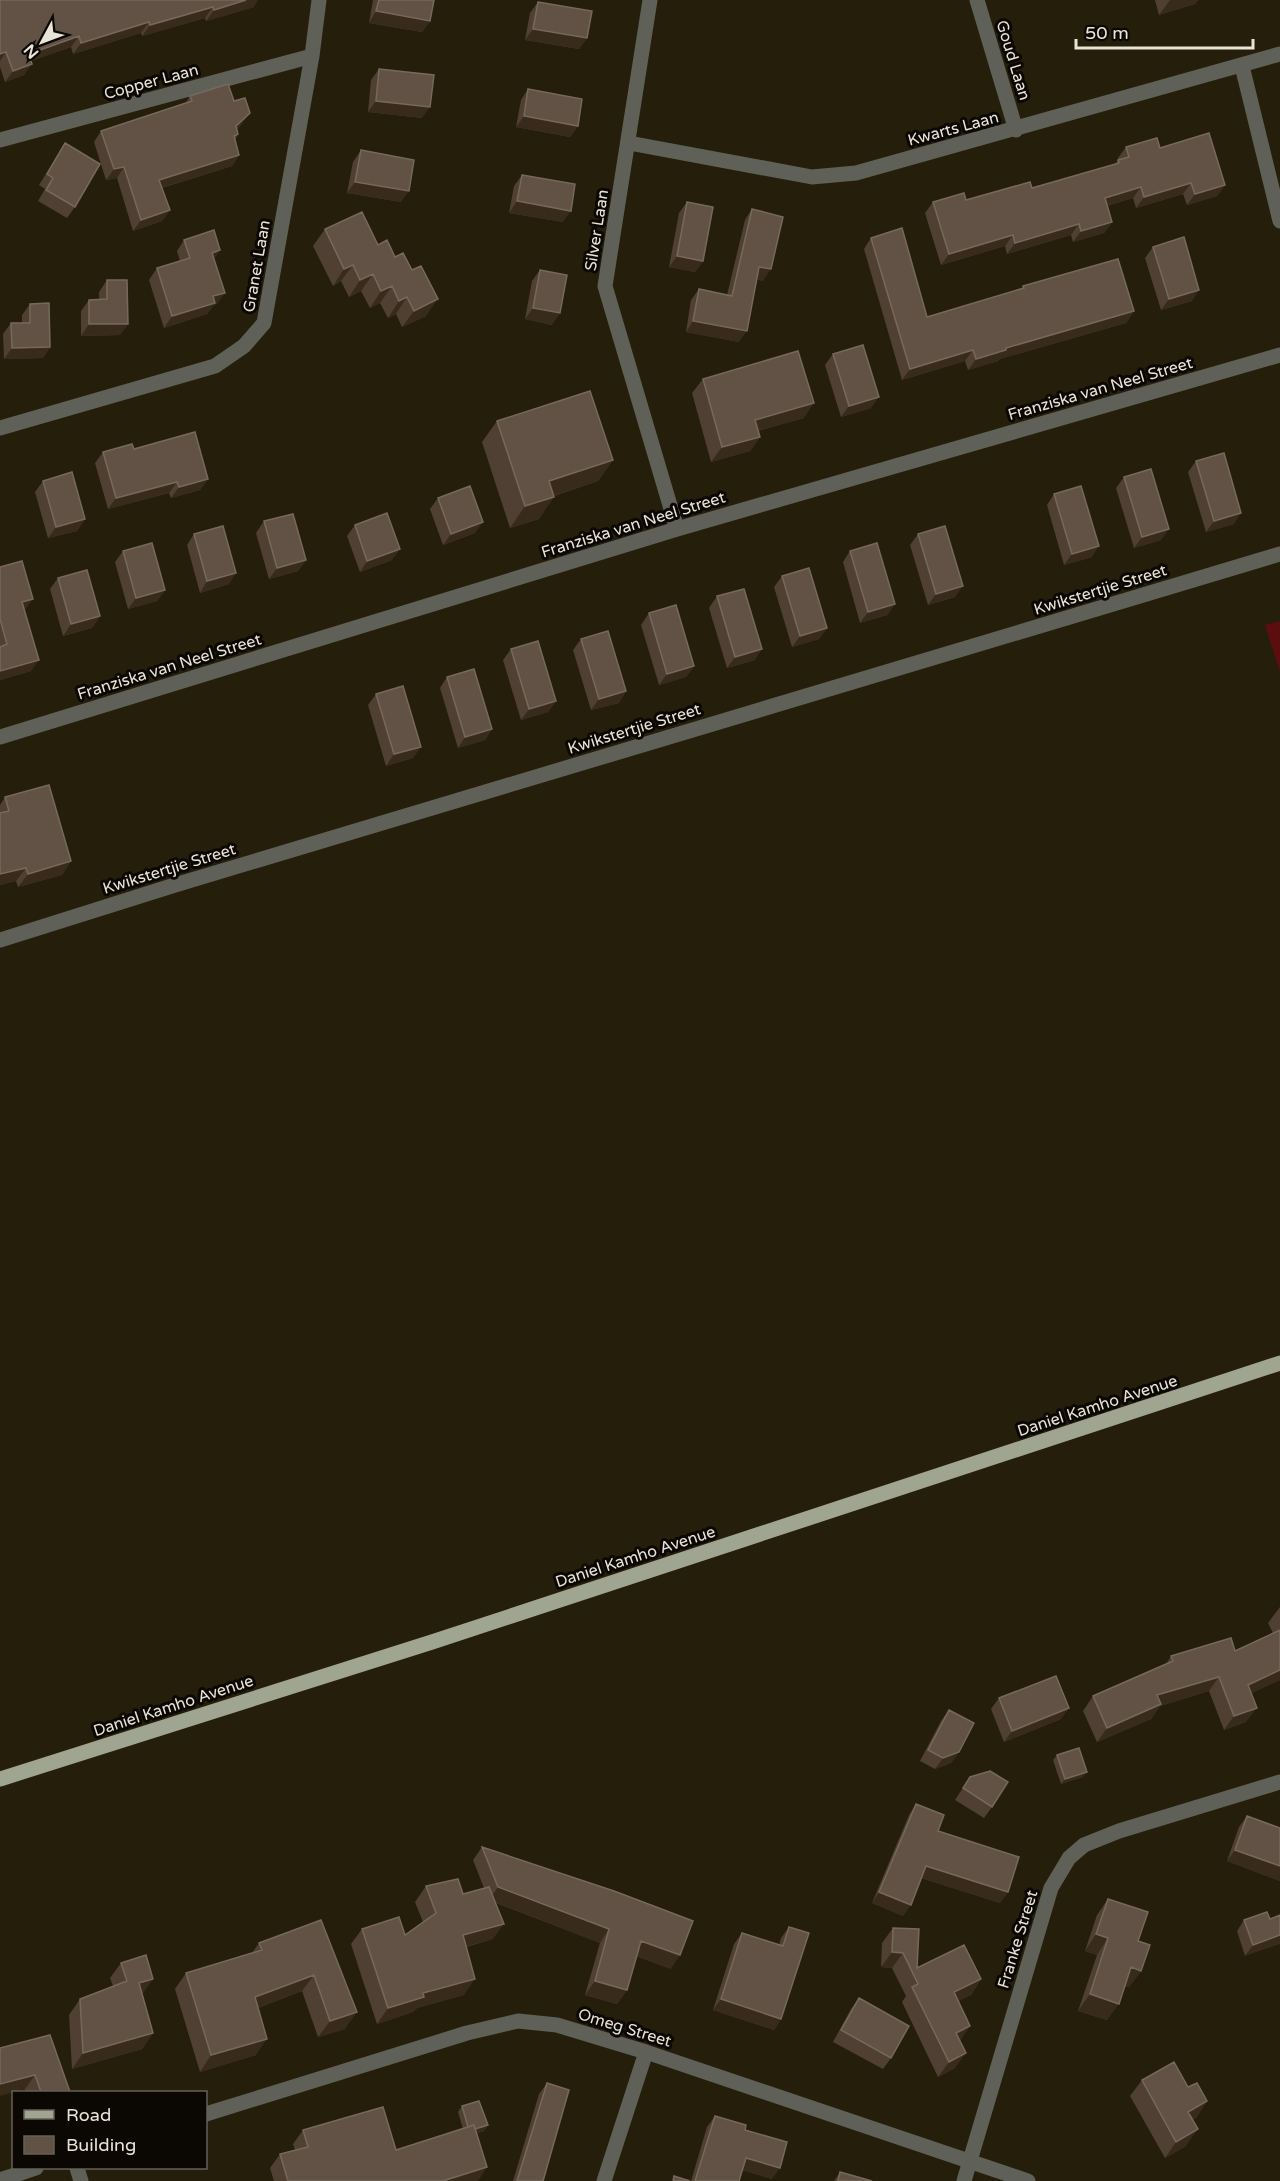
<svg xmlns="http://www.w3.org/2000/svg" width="1280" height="2181" font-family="'Varela Round',sans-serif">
<rect width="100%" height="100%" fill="#251e0b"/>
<path fill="#5c0e0f" d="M1280 621V672L1265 625Z"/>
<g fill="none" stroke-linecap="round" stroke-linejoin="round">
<path stroke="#5f6158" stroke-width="15" d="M650 0 605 286 677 529
M977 0 1016 130
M1242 66 1280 221
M0 140 312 56
M629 143 812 177 856 173 1280 54
M0 428 215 366 244 346 264 323 312 56 319 0
M0 737 677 529 1280 355
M0 940 175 885 1280 554
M206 2114 467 2033 518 2021 557 2025 646 2052 1028 2181
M77 2168 81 2181
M0 2180 36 2168
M604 2181 646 2052
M964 2181 1051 1888 1069 1858 1084 1845 1119 1831 1280 1782"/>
<path stroke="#a0a592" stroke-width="15" d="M0 1779 432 1642 1280 1363"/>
</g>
<path fill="#504033" d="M0 0 254 7 206 21 205 18 142 36 141 33 73 54 71 47 31 61 24 75 5 82 0 67Z
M373 0H434L430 21 422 32 369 23Z
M1155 0H1198L1195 4 1159 15Z
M538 2 587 38 579 49 525 40 530 13Z
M379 69 422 118 368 112 371 80Z
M528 89 578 126 570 137 516 127 521 100Z
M190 96 242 124 237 129 238 134 235 140 239 155 232 166 162 188 170 210 162 221 133 231 117 178 106 180 94 142 101 131 185 104Z
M65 143 75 207 67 218 38 201 45 189 39 185Z
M1126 147 1160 148 1225 185 1217 196 1187 205 1183 194 1136 208 1133 198 1107 206 1112 222 1104 233 1073 242 1071 235 1007 254 1005 246 941 265 925 213 933 202 966 200 1032 188 1115 164 1118 160V158Z
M361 150 401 202 347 193 353 162Z
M522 175 563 222 509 213 514 186Z
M687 202 703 261 695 272 669 267 679 213Z
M752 209 763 281 757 279 739 342 686 332 691 300 699 289 727 295 745 220Z
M325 229 378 245 426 316 402 327 396 314 388 318 380 303 370 308 361 291 349 297 341 281 333 286 313 246Z
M871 238 927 317 1021 289 1023 286 1134 311 1126 323 1000 359 998 361 968 370 965 361 902 380 864 249Z
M184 240 214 259 217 304 214 305 207 314 164 328 149 280 157 268 180 261 177 251Z
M1153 247 1192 301 1161 310 1145 258Z
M540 270 552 325 525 319 532 281Z
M107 280 128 324 120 335 81 336V311L89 300H99V292Z
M30 304 50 347 43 358 4 359 3 334 11 323H22V315Z
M833 354 871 408 841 417 825 365Z
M703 379 804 418 758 431 760 437 750 451 711 462 692 393Z
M497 421 613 460 598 481 554 496 539 519 510 528 482 442Z
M134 449 208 479 200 490 171 498 169 493 108 509 95 463 103 452Z
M1196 461 1234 524 1206 532 1188 472Z
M1124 477 1161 540 1134 548 1116 488Z
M43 481 85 519 77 531 48 538 35 492Z
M1054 494 1092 557 1064 565 1047 505Z
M438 498 475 533 443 545 430 509Z
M264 521 306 560 298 571 269 579 256 533Z
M355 525 392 560 360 572 347 536Z
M194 534 229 584 200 593 187 545Z
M918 534 955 597 928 605 910 545Z
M123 551 165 590 157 601 128 609 115 562Z
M850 551 895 604 887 615 860 623 843 562Z
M0 567 25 610 31 671 0 680Z
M782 576 827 628 819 639 792 647 774 587Z
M58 578 100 616 92 628 63 636 50 589Z
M717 596 755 660 727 668 709 608Z
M649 613 694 666 686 677 659 685 641 625Z
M581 639 626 691 619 703 591 710 573 650Z
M511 649 556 701 548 712 521 720 503 660Z
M447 677 492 729 485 740 458 748 440 688Z
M376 694 413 758 386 766 368 705Z
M5 797 71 861 62 875 18 887 16 881 0 885V805Z
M1280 1607V1680L1251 1693 1246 1722 1224 1730 1209 1691 1160 1706 1151 1719 1097 1742 1083 1711 1093 1696 1166 1664 1171 1656 1235 1651 1273 1633 1268 1623Z
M999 1698 1061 1719 1004 1742 991 1709Z
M949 1710 959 1752 951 1763 935 1769 920 1761 941 1721Z
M1057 1755 1083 1777 1061 1784 1053 1760Z
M970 1777 992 1807 984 1818 955 1800Z
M916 1804 938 1831 1008 1892 1000 1903 921 1878 903 1916 872 1903 909 1815Z
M1247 1816 1280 1828V1881L1227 1861 1239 1827Z
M482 1847 671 1969 636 1956 627 1990 617 2004 585 1995 600 1943 496 1903 493 1939 466 1947 464 1995 417 2008 413 2012 377 2024 351 1944 362 1929 405 1935 423 1922 415 1902 426 1886 463 1894 484 1888 473 1860Z
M1108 1899 1138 1941 1141 1971 1129 1987 1125 1986 1107 2020 1078 2011 1097 1955 1085 1951 1097 1915Z
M1280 1915 1245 1956 1237 1931 1244 1920 1270 1919Z
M321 1920 345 2029 318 2037 302 1991 258 2008 256 2055 200 2072 175 1989 186 1973 252 1953 259 1943Z
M789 1927 781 2019 774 2030 713 2010 734 1944 742 1933 779 1945 781 1938Z
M893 1928 917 1968 981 1979 971 1995 958 2001 960 2041 955 2068 938 2077 902 2002 906 1996 892 1968 881 1967 882 1943Z
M121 1963 153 2033 142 2049 72 2069 69 2015 80 1999 113 1986 110 1978Z
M859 1998 891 2058 883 2069 833 2042 851 2009Z
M0 2048 70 2092H26Z
M1142 2080 1188 2087 1207 2101 1196 2118 1192 2119 1186 2146 1165 2158 1130 2096Z
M547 2083 543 2181H513L539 2094Z
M462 2106 488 2125 484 2131 477 2133 478 2181H274L270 2168 280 2154 295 2150 293 2144 303 2130 396 2150 463 2129 458 2112Z
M715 2116 745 2130 772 2179 742 2170 739 2181H691L707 2127Z
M840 2172 872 2181H834Z"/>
<path fill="#382b1c" d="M246 0H258L254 7 206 21 214 10Z
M1170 0H1198L1195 4 1159 15Z
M213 7 205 18 142 36 150 25Z
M376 11 430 21 422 32 369 23Z
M149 22 141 33 73 54 81 43Z
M533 29 587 38 579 49 525 40Z
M79 36 71 47 21 65 29 54Z
M6 52 0 61V54Z
M32 64 24 75 5 82 13 71Z
M376 101 430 107 422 118 368 112Z
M250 113 242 124 228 138 236 126Z
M524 116 578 126 570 137 516 127Z
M239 155 232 166 151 191 159 180Z
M124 167 117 178 106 180 114 169Z
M355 182 409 191 401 202 347 193Z
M1191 183 1183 194 1136 208 1144 197Z
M1225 185 1217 196 1187 205 1195 194Z
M1141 187 1133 198 1097 209 1105 198Z
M517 201 571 211 563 222 509 213Z
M170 210 162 221 133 231 141 220Z
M1112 222 1104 233 1073 242 1081 231Z
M1079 224 1071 235 1007 254 1015 243Z
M1013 235 1005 246 941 265 949 254Z
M220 250 212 262V253Z
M677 256 703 261 695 272 669 267Z
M353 265 341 281 333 286 344 269Z
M759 267 771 269 763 281 751 278Z
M373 274 361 291 349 297 360 280Z
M392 286 380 303 370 308 381 291Z
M1199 290 1192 301 1161 310 1169 299Z
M225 293 217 304 214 305 207 314 164 328 172 316 213 296Z
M407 297 396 314 388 318 399 301Z
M438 299 426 316 402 327 414 311Z
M533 308 560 313 552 325 525 319Z
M1134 311 1126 323 1000 359 998 361 968 370 976 359 1006 348Z
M693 321 747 331 739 342 686 332Z
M89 324H128L120 335 81 336Z
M50 347 43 358 4 359 12 348Z
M973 350 965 361 902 380 910 369Z
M879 397 871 408 841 417 849 406Z
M814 403 804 418 745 434 755 420Z
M760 437 750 451 711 462 722 447Z
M613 460 598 481 534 502 549 481Z
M208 479 200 490 171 498 179 487Z
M177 482 169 493 108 509 116 498Z
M554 497 539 519 510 528 525 506Z
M1241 513 1234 524 1206 532 1214 521Z
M85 519 77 531 48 538 56 527Z
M483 522 475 533 443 545 451 534Z
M1169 529 1161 540 1134 548 1142 537Z
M1099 546 1092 557 1064 565 1072 554Z
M400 549 392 560 360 572 367 561Z
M306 560 298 571 269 579 277 568Z
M236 573 229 584 200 593 207 581Z
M963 586 955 597 928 605 936 594Z
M165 590 157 601 128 609 136 598Z
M33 599 25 610 14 613 22 602Z
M895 604 887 615 860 623 868 612Z
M100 616 92 628 63 636 71 624Z
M827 628 819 639 792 647 800 636Z
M762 649 755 660 727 668 735 657Z
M39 660 31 671 0 680V671Z
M694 666 686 677 659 685 667 674Z
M626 691 619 703 591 710 599 699Z
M556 701 548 712 521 720 529 709Z
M492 729 485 740 458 748 465 737Z
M421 747 413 758 386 766 394 754Z
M71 861 62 875 18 887 28 874Z
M26 868 16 881 0 885V874Z
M1280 1670V1680L1238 1700 1248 1685Z
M1219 1677 1209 1691 1160 1706 1151 1719 1097 1742 1107 1728 1157 1695Z
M1069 1708 1061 1719 1004 1742 1012 1731Z
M1257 1708 1246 1722 1224 1730 1234 1716Z
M959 1752 951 1763 935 1769 943 1758Z
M1087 1772 1083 1777 1061 1784 1065 1779Z
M1235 1850 1280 1866V1881L1227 1861Z
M926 1866 1008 1892 1000 1903 918 1877Z
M498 1887 609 1929 600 1943 489 1900Z
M879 1892 911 1905 903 1916 872 1903Z
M504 1924 493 1939 452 1950 463 1935Z
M1096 1934 1108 1938 1097 1955 1085 1951Z
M1280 1935V1944L1245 1956 1253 1945Z
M641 1941 680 1955 671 1969 631 1954Z
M892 1952 903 1953 892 1968 881 1967Z
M1131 1967 1141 1971 1129 1987 1119 1984Z
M314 1975 302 1991 244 2013 255 1997Z
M153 1979 142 1995 139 1983Z
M475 1979 464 1995 417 2008 413 2012 377 2024 388 2008 423 1993Z
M981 1979 971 1995 944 2008 954 1992Z
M595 1981 627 1990 617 2004 585 1995Z
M1090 1994 1119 2004 1107 2020 1078 2011Z
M721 1999 781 2019 774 2030 713 2010Z
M357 2012 345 2029 318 2037 330 2021Z
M970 2026 960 2041 956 2033Z
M153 2033 142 2049 72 2069 83 2053Z
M267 2039 256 2055 200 2072 211 2055Z
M966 2053 955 2068 938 2077 949 2062Z
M35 2075 25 2089 0 2096V2084Z
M1207 2101 1196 2118 1177 2128 1188 2112Z
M488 2125 484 2131 466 2137 470 2131Z
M1198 2129 1186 2146 1165 2158 1176 2142Z
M746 2158 780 2168 772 2179 738 2169Z
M487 2167 478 2181H443Z"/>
<path fill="#615245" stroke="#76695c" stroke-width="1.5" d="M0 0H246L214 10 213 7 150 25 149 22 81 43 79 36 29 54 32 64 13 71 6 52 0 54Z
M379 0H434L430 21 376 11Z
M538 2 592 11 587 38 533 29Z
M379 69 434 75 430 107 376 101Z
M228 84 234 101 245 98 250 113 236 126 238 134 234 136 239 155 159 180 170 210 141 220 124 167 114 169 101 131 192 101 190 96Z
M528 89 582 99 578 126 524 116Z
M1209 133 1225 185 1195 194 1191 183 1144 197 1141 187 1105 198 1112 222 1081 231 1079 224 1015 243 1013 235 949 254 933 202 964 193 966 200 1030 182 1032 188 1119 163 1118 160 1129 157 1126 147 1157 138 1160 148Z
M65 143 100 164 75 207 46 190 53 178 47 174Z
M361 150 414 160 409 191 355 182Z
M522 175 575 184 571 211 517 201Z
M687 202 713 207 703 261 677 256Z
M752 209 783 217 771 269 759 267 747 331 693 321 699 289 732 296Z
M362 212 378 245 387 240 395 257 403 253 412 270 421 266 438 299 414 311 407 297 399 301 392 286 381 291 373 274 360 280 353 265 344 269 325 229Z
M902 228 927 317 1024 288 1023 286 1118 259 1134 311 1006 348V350L976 359 973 350 910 369 871 238Z
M214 230 220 250 212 253 225 293 213 296 215 303 172 316 157 268 190 258 184 240Z
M1184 237 1199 290 1169 299 1153 247Z
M540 270 567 275 560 313 533 308Z
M107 280H127L128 324H89V300L107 299Z
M49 303 50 347 12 348 11 323H30V304Z
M863 345 879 397 849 406 833 354Z
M798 351 814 403 755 420 760 437 722 447 703 379Z
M590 391 613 460 549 481 554 497 525 506 497 421Z
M195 432 208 479 179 487 177 482 116 498 103 452 132 444 134 449Z
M1224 453 1241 513 1214 521 1196 461Z
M1151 469 1169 529 1142 537 1124 477Z
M72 472 85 519 56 527 43 481Z
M470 486 483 522 451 534 438 498Z
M1081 486 1099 546 1072 554 1054 494Z
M387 513 400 549 367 561 355 525Z
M293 514 306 560 277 568 264 521Z
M223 526 236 573 207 581 194 534Z
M945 526 963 586 936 594 918 534Z
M152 543 165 590 136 598 123 551Z
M877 543 895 604 868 612 850 551Z
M22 561 33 599 22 602 39 660 0 671V647L7 644 0 619V567Z
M809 568 827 628 800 636 782 576Z
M87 570 100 616 71 624 58 578Z
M744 589 762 649 735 657 717 596Z
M676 605 694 666 667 674 649 613Z
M608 631 626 691 599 699 581 639Z
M538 641 556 701 529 709 511 649Z
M474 669 492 729 465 737 447 677Z
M403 686 421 747 394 754 376 694Z
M49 785 71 861 28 874 26 868 0 874V813L9 811 5 797Z
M1280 1630V1670L1248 1685 1257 1708 1234 1716 1219 1677 1157 1695 1161 1704 1107 1728 1093 1696 1173 1661 1171 1656 1231 1638 1235 1651Z
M1056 1676 1069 1708 1012 1731 999 1698Z
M949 1710 974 1723 959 1752 943 1758 928 1750Z
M1079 1748 1087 1772 1065 1779 1057 1755Z
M990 1771 1008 1782 992 1807 963 1788 970 1777Z
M916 1804 944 1815 938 1831 1019 1857 1008 1892 926 1866 911 1905 879 1892Z
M1247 1816 1280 1828V1866L1235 1850Z
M482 1847 614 1891 693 1921 680 1955 641 1941 627 1990 595 1981 609 1929 498 1887Z
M458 1879 463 1894 489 1887 504 1924 463 1935 475 1979 423 1993 424 1997 388 2008 362 1929 399 1917 405 1935 436 1913 426 1886Z
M1108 1899 1148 1912 1138 1941 1150 1945 1141 1971 1131 1967 1119 2004 1090 1994 1108 1938 1096 1934Z
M1267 1912 1270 1919 1280 1915V1935L1253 1945 1244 1920Z
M321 1920 357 2012 330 2021 314 1975 255 1997 267 2039 211 2055 186 1973 262 1950 259 1943Z
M789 1927 809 1933 781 2019 721 1999 742 1933 783 1946Z
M893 1928 919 1929 917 1968 964 1945 981 1979 954 1992 970 2026 956 2033 966 2053 949 2062 912 1987 918 1984 903 1953 892 1952Z
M146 1955 153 1979 139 1983 153 2033 83 2053 80 1999 127 1981 121 1963Z
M859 1998 909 2026 891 2058 841 2030Z
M50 2035 70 2092H41L35 2075 0 2084V2048Z
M1174 2062 1188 2087 1197 2083 1207 2101 1188 2112 1198 2129 1176 2142 1142 2080Z
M547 2083 569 2090 543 2181H517Z
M479 2101 488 2125 475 2129 474 2125 468 2127 462 2106Z
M383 2107 396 2150 474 2125 487 2167 443 2181H288L280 2154 308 2147 303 2130Z
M715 2116 746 2125 745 2130 787 2142 780 2168 746 2158 739 2181H695Z
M840 2172 872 2181H838Z
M674 2176 690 2181H673Z"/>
<g text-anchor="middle" stroke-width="6" stroke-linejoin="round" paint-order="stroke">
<g font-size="16" fill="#e9e4d8" stroke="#0b0803">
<text transform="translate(1014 60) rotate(73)" y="6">Goud Laan</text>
<text transform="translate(151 81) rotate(-15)" y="6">Copper Laan</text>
<text transform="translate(953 128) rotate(-15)" y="6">Kwarts Laan</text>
<text transform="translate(596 230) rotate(-81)" y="6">Silver Laan</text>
<text transform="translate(256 266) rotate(-80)" y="6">Granet Laan</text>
<text transform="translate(1100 388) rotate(-16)" y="6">Franziska van Neel Street</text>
<text transform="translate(633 524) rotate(-17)" y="6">Franziska van Neel Street</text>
<text transform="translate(1100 589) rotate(-17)" y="6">Kwikstertjie Street</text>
<text transform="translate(169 666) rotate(-17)" y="6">Franziska van Neel Street</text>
<text transform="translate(634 728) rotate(-17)" y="6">Kwikstertjie Street</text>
<text transform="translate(169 868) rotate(-17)" y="6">Kwikstertjie Street</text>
<text transform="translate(1097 1405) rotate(-18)" y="6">Daniel Kamho Avenue</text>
<text transform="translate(635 1556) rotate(-18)" y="6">Daniel Kamho Avenue</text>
<text transform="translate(173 1705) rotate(-18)" y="6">Daniel Kamho Avenue</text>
<text transform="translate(1017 1939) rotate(-73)" y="6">Franke Street</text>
<text transform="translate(625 2027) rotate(17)" y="6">Omeg Street</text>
</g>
</g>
<rect x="12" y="2091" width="195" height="78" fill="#0b0803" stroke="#646058" stroke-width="1.5"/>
<rect x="24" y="2110" width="30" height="9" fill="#a0a592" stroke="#646058" stroke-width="1.5"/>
<text x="66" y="2121" font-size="18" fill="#e9e4d8">Road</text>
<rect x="24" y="2136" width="30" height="18" fill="#615245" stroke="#646058" stroke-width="1.5"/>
<text x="66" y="2151" font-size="18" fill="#e9e4d8">Building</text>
<g transform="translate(42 42) rotate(229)" stroke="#0b0803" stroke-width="4.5" paint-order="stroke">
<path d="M0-4.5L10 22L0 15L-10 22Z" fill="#e9e4d8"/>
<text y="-9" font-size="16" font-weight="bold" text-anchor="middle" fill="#e9e4d8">N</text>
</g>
<path d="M1076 39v9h177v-9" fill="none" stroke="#e9e4d8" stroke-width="3"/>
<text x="1085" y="39" font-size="18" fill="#e9e4d8" stroke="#0b0803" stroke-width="4.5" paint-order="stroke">50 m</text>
</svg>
